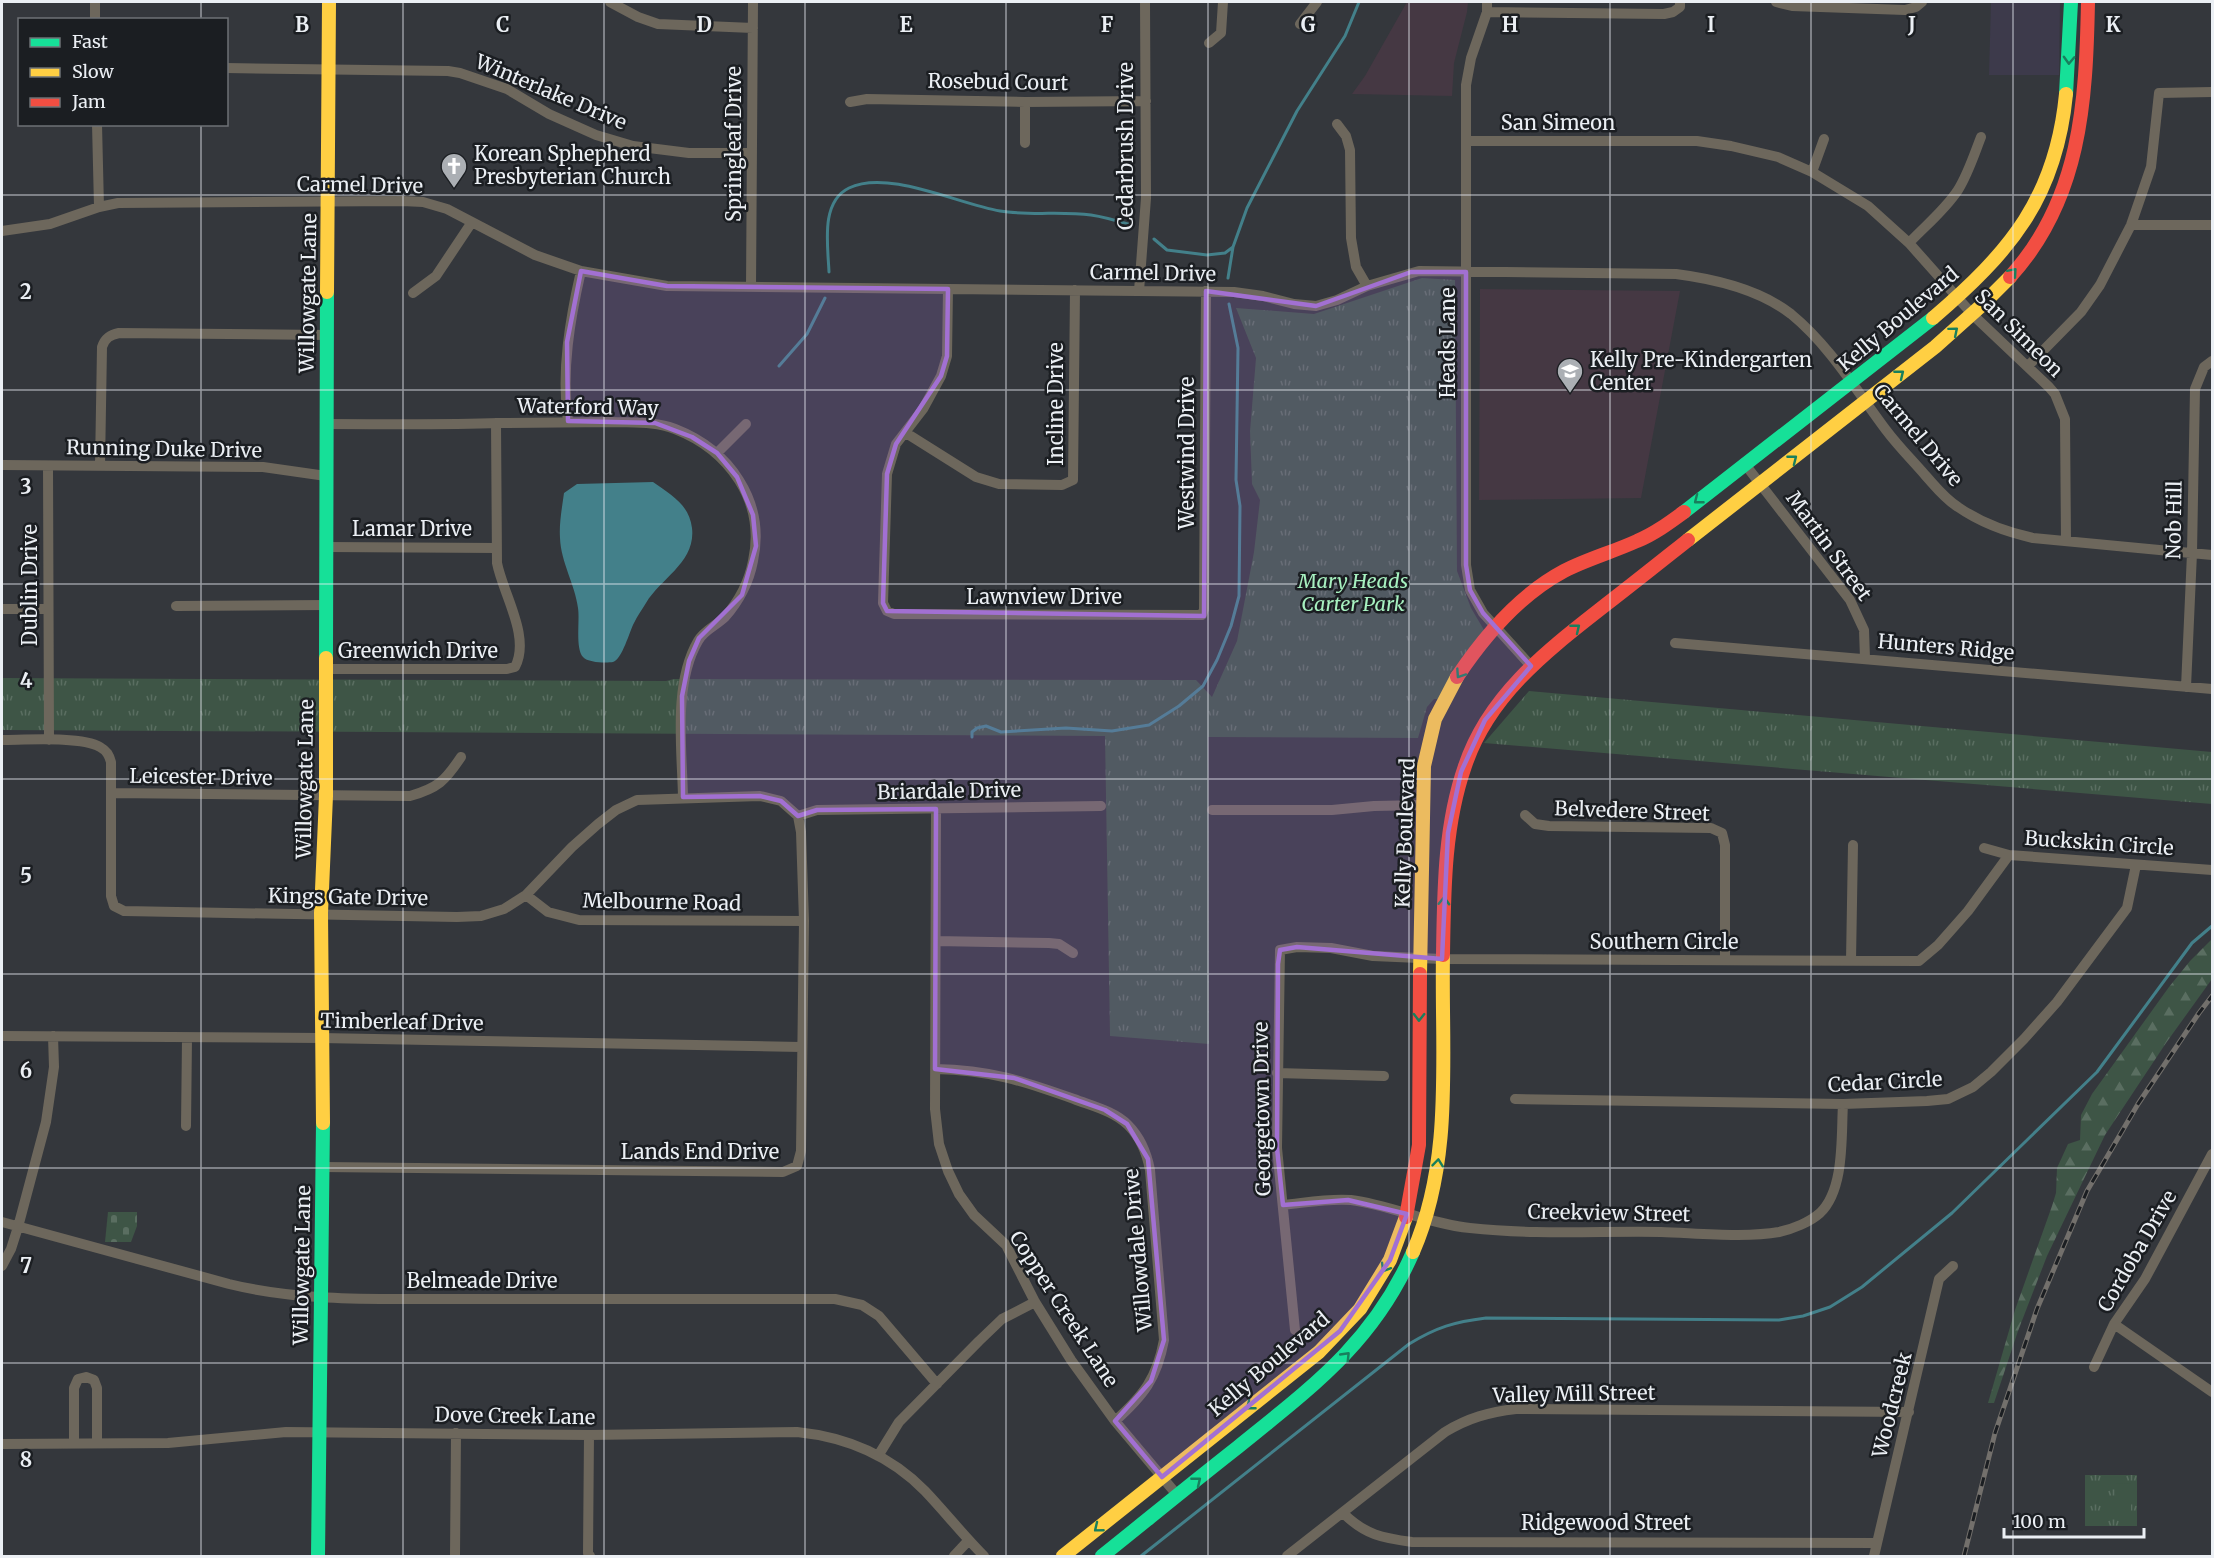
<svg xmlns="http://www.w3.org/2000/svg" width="2214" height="1558" font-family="Merriweather,serif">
<defs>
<pattern id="grass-tufts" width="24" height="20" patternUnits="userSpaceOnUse" patternTransform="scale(1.5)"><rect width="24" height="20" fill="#3e5546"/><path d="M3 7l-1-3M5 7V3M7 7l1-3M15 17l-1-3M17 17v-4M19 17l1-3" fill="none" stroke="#5a6e61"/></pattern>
<pattern id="forest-firs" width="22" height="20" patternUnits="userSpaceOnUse" patternTransform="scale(1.5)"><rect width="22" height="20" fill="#3e5546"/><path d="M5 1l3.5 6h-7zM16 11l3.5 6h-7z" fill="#5a6e61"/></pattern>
<pattern id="cemetery-stones" width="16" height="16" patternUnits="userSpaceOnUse" patternTransform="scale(1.5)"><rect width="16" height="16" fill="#3e5546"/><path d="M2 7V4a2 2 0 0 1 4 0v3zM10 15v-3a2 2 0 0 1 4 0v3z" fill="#5a6e61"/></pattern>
</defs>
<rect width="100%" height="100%" fill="#34373c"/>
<path fill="#3d3a4b" d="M1991 2H2060L2059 75H1989Z"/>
<path fill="#453843" d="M1407 2H1468L1467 12 1454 63 1452 96 1352 94 1365 76Z
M1480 289 1680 291 1641 498 1479 500Z"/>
<path fill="url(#grass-tufts)" d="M1422 278 1455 280 1457 571 1471 608 1484 630 1442 699H1434L1427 707 1418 738 1208 737 1209 1044 1110 1036 1105 736 2 730V678L666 681 674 679 1196 680 1212 697 1237 641 1254 552 1260 500 1252 484 1250 431 1256 358 1236 308 1314 314Z
M1529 691 2212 752V804L1484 743Z
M2085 1475H2137V1526H2085Z"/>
<path fill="url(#forest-firs)" d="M2212 939V979L2166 1043 2105 1135 2047 1256 2018 1331 1994 1403H1988L2015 1310 2052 1206 2056 1193 2057 1168 2068 1144 2080 1140 2081 1115 2092 1094 2169 987 2190 961Z"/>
<path fill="url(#cemetery-stones)" d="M108 1212H137V1226L131 1242H105Z"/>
<path fill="#3e5546" d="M2116 1483 2131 1484V1516H2116Z"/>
<path fill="#43808a" d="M653 482C671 495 689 504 692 528 696 562 661 578 646 603 642 610 637 616 634 623 630 630 622 660 613 662 607 663 588 663 583 657 575 648 580 620 578 608 575 584 561 563 560 538 559 523 562 508 564 493L577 484Z"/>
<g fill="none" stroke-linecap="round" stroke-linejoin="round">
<path stroke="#43808a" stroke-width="3" d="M1154 239 1167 250 1207 255 1225 253 1233 247
M829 272C828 246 820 202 849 188 888 169 958 204 1000 211 1030 216 1061 211 1091 215 1105 217 1118 221 1131 225
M1228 278 1233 247 1247 208 1297 111 1345 36 1359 2
M779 366 807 334 825 298
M972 737V732L977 728 986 726 1001 732 1066 728 1112 731 1149 725 1179 706 1203 686 1217 660 1231 626 1239 596 1240 506 1236 480 1238 348 1229 304
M1141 1556 1409 1344C1437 1327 1454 1322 1486 1318L1779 1320 1803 1316 1830 1307 1862 1287 1952 1213 2097 1072 2192 943 2212 926"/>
<path stroke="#6d675c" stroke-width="10" d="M95 2V20
M610 2 638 17 658 24 753 28
M1487 2V12L1471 58 1466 85V565L1470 590 1483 613 1531 666
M1776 2 1792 6 1905 10 1916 7 1922 2
M1487 12 1664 14 1673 12 1680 7V2
M1300 24 1317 2
M1209 43 1221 33 1223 2
M226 68 448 71 460 73 507 89 549 114 596 135 633 146 689 153H752
M850 102 867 99 1025 102 1146 101
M1025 102V143
M97 124 99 207
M1337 124 1346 136 1350 150 1351 238 1356 267 1367 286
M1466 141H1697L1731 146 1778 157 1812 172 1868 206 1909 243 1973 315 2049 387 2055 394 2065 419 2066 541
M1812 172 1824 139
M2131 225H2212
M2 231 50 224 99 207 118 203 402 201 423 202 447 209 535 255 581 271 667 286 1234 292 1263 296 1294 304 1316 306 1337 300 1367 286 1419 271 1676 274C1715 279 1759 289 1791 314 1830 346 1856 390 1886 430 1898 446 1912 460 1925 475 1936 487 1944 498 1958 507 1981 523 2006 532 2033 538L2212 555
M1909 243C1925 226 1945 210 1958 190 1968 174 1974 155 1981 137
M751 287 753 2
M948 289 947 356 941 376 923 409 896 444 887 474 883 603 887 611 894 614 1202 615 1204 609 1206 291
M1139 291 1146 198 1145 2
M413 293 436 276 472 222
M2028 366 2081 312 2100 285 2131 225 2151 167 2159 93 2212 92
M568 421C561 371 570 319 581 271
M326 424C384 424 441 425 499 423 536 423 574 422 612 422 633 423 655 421 675 429 729 450 766 501 753 561 749 582 739 601 725 617 717 625 703 631 698 641 673 684 682 749 683 797
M906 433 976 477 999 484 1062 485 1073 480 1075 290
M717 453 746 424
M1744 463 1850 600 1864 630 1865 658
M2 465 263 467 326 476
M48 466 49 740
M100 466 102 347C105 338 110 335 119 333L327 335
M327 547 497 548
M176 606 326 605
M2 609H48
M1675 643 2212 689
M326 669H507L515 667C531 637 503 594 497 563L496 423
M2186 687 2192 553 2195 389 2204 367 2212 361
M2 740C24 740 82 736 100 747 107 751 109 755 111 762V896L114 906 124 911 457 917 481 916 504 909 526 895 572 847 598 824 616 810 637 800 760 796 781 801 798 816
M111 793 410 796C438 788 445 781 461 757
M936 809 935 1109 939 1144 948 1171 959 1194 974 1215 1006 1245 1035 1302 1071 1360 1115 1421 1178 1496
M1212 810H1332L1374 806 1423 805
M1525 815 1535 824 1549 826 1711 828 1722 833 1725 845V960
M798 816 817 810 1101 806
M1984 848 2009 855 2212 870
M526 895 548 912 579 920 804 921
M936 941 1049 943 1059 944 1073 953
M1851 960 1853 845
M2 1036 321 1038 801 1047
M935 1069C991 1070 1023 1081 1074 1099 1092 1106 1114 1111 1128 1125 1140 1137 1147 1154 1150 1170L1164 1340C1157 1378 1144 1395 1115 1421
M1277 1073 1384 1076
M1515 1099 1843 1104 1927 1101 1948 1099 1973 1087 1991 1072 2024 1039 2057 1002 2127 908 2136 865
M186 1126 187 1038
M323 1167 783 1172 797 1166 801 1151 804 921 801 832 798 816
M1283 1205C1304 1203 1329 1198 1351 1200 1391 1205 1429 1224 1470 1228 1533 1235 1598 1231 1661 1232 1696 1233 1746 1238 1779 1232 1793 1229 1810 1222 1820 1213 1845 1189 1841 1136 1843 1104
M2 1222 229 1284C310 1304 396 1298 479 1299 598 1299 716 1299 835 1299L862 1305 879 1316 937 1384
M2 1266 11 1249 18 1227 46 1122 54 1067 53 1036
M2114 1324 2212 1392
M1295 1330 1277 1148 1280 950 1297 947 1331 948 1373 956 1442 959 1919 961 1938 945 1968 911 2009 855
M2094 1367 2114 1324 2145 1279 2212 1154
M589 1435 588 1553 590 1556
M74 1443V1388L78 1379 86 1377 94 1380 97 1388V1443
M2 1444 168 1443 286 1432 589 1435 797 1432C846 1437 889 1454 925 1491 945 1512 963 1535 984 1556
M878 1456 899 1422 979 1341 1002 1319 1035 1302
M1344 1514C1366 1535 1382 1538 1412 1542L1877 1543
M455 1556 456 1433
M954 1556 968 1541
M1287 1556 1445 1432C1468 1418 1489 1412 1516 1409L1909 1412
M1874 1556 1939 1279 1953 1266"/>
<path stroke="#16e098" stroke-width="14" d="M2066 94 2071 2
M1684 512 1933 318
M326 658 327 292
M318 1556 323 1123
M1102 1556C1147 1520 1192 1483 1238 1447 1312 1387 1374 1342 1413 1252"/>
<path stroke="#ffcf43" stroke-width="14" d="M327 292 329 2
M1933 318C2010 252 2056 198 2066 94
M1688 540 1935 347 1982 305 2010 277
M1420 974 1424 766 1435 719 1457 677
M323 1123 321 913 326 796V658
M1413 1252C1454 1158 1441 1054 1443 955
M1063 1556 1319 1352 1360 1309 1390 1260 1406 1217"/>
<path stroke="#f24e42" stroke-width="14" d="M2010 277C2081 199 2086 102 2088 2
M1457 677C1485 635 1519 595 1564 571 1587 559 1613 552 1637 541 1654 534 1669 523 1684 512
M1443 955C1444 891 1444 826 1465 766 1488 697 1544 653 1599 610 1629 587 1659 563 1688 540
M1406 1217 1419 1145 1420 974"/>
<g stroke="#73706c" stroke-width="5">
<path id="rail" d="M1964 1556 1995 1433 2037 1309 2087 1191 2138 1104 2199 1013 2212 996"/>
</g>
<use href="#rail" stroke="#1b1e22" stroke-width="3" stroke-dasharray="9" stroke-linecap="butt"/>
</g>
<defs><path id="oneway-chevron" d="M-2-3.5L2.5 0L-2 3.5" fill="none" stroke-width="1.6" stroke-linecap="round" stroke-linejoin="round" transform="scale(1.5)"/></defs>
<g stroke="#187f5d">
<use href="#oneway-chevron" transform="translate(2069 60) rotate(92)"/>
<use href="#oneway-chevron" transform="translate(2013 272) rotate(-49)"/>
<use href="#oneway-chevron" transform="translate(1954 331) rotate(-40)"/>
<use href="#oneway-chevron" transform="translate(1900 374) rotate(-39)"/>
<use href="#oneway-chevron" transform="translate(1793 459) rotate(-38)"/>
<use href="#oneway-chevron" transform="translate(1698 500) rotate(142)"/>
<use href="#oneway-chevron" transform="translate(1576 628) rotate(-39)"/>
<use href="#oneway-chevron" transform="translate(1460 674) rotate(124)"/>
<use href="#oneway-chevron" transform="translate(1444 901) rotate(-88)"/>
<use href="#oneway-chevron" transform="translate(1419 1017) rotate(91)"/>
<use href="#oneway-chevron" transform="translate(1438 1163) rotate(-84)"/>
<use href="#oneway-chevron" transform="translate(1385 1268) rotate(121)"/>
<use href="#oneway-chevron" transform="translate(1346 1356) rotate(-46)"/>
<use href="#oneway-chevron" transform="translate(1250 1406) rotate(142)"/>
<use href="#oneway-chevron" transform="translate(1197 1481) rotate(-39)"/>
<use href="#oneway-chevron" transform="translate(1098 1528) rotate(141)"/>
</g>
<path fill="#a270d2" fill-opacity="0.2" stroke="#a270d2" stroke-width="4.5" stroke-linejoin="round" d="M581 271 667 286 948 289 947 356 941 376 896 444 887 474 883 603 887 611 1204 616 1206 291 1316 306 1411 272H1466V565L1470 590 1483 613 1531 666 1485 720 1461 772 1448 833 1442 959 1297 947 1280 950 1278 964 1277 1148 1283 1205 1348 1200 1407 1214 1390 1260 1340 1331 1162 1477 1115 1421 1151 1381 1164 1340 1148 1159 1127 1124 1105 1110 1014 1078 935 1069 936 809 817 810 798 816 781 801 760 796 683 797 682 696 689 661 699 638 742 595 756 546 753 515 737 477 717 453 692 437 655 423 568 421 567 342Z"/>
<path fill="none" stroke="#ebeff4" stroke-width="1.5" stroke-opacity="0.55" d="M201 2V20M403 2V1556M604 2V1556M805 2V1556M1006 2V1556M1208 2V1556M1409 2V1556M1610 2V1556M1811 2V1556M2013 2V1556M201 124V1556M2 195H2212M2 390H2212M2 584H2212M2 779H2212M2 974H2212M2 1168H2212M2 1363H2212"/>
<defs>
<g id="church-pin" transform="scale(1.35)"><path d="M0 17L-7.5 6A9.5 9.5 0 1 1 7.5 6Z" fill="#abafb4" stroke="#1b1e22"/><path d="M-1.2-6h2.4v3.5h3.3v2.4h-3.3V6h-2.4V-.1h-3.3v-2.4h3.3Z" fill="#fff"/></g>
<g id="school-pin" transform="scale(1.35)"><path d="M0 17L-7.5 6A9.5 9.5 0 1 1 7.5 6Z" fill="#abafb4" stroke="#1b1e22"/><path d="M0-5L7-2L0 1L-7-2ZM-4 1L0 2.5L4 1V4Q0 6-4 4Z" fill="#fff"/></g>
</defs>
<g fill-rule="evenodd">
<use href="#church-pin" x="454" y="166"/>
<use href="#school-pin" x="1570" y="371"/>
</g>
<g text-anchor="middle" stroke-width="5" stroke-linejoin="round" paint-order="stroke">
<g font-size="20" fill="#ebeff4" stroke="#1b1e22">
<text transform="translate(998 82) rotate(1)" y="7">Rosebud Court</text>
<text transform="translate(551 92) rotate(23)" y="7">Winterlake Drive</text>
<text x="1558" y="130">San Simeon</text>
<text transform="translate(734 144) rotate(-90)" y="7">Springleaf Drive</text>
<text transform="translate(1126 146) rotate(-90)" y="7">Cedarbrush Drive</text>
<text transform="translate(360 185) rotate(1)" y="7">Carmel Drive</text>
<text transform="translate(1153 273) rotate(1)" y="7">Carmel Drive</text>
<text transform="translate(308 293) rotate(-89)" y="7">Willowgate Lane</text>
<text transform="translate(1898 319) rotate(-40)" y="7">Kelly Boulevard</text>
<text transform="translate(2019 333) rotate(45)" y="7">San Simeon</text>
<text transform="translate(1448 343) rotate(-90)" y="7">Heads Lane</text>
<text transform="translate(1056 404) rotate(-90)" y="7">Incline Drive</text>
<text transform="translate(588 407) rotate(1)" y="7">Waterford Way</text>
<text transform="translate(1918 435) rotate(50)" y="7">Carmel Drive</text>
<text transform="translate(164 449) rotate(1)" y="7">Running Duke Drive</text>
<text transform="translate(1187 453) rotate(-90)" y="7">Westwind Drive</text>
<text transform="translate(2174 520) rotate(-89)" y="7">Nob Hill</text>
<text x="412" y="536">Lamar Drive</text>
<text transform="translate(1829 546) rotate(54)" y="7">Martin Street</text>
<text transform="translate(30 585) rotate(-90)" y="7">Dublin Drive</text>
<text x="1044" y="604">Lawnview Drive</text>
<text transform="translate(1946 647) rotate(5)" y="7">Hunters Ridge</text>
<text x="418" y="658">Greenwich Drive</text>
<text transform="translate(201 777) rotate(1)" y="7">Leicester Drive</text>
<text transform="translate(305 779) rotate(-89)" y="7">Willowgate Lane</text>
<text transform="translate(949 791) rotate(-1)" y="7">Briardale Drive</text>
<text transform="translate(1632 811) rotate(2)" y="7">Belvedere Street</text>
<text transform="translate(1405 833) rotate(-88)" y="7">Kelly Boulevard</text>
<text transform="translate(2099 843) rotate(4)" y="7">Buckskin Circle</text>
<text transform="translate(348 897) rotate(1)" y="7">Kings Gate Drive</text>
<text transform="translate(662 902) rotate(1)" y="7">Melbourne Road</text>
<text x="1664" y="949">Southern Circle</text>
<text transform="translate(402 1022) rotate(1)" y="7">Timberleaf Drive</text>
<text transform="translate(1885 1082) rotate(-3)" y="7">Cedar Circle</text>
<text transform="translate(1262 1109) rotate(-91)" y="7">Georgetown Drive</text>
<text x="700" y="1159">Lands End Drive</text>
<text transform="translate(1609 1213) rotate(1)" y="7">Creekview Street</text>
<text transform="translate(1138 1250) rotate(-95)" y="7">Willowdale Drive</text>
<text transform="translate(2137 1251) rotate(-60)" y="7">Cordoba Drive</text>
<text transform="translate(302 1265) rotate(-89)" y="7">Willowgate Lane</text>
<text x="482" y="1288">Belmeade Drive</text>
<text transform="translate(1064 1309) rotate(57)" y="7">Copper Creek Lane</text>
<text transform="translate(1269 1364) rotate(-40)" y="7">Kelly Boulevard</text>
<text transform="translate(1574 1394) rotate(-1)" y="7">Valley Mill Street</text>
<text transform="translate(1892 1405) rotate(-76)" y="7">Woodcreek</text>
<text transform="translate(515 1416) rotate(1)" y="7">Dove Creek Lane</text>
<text x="1606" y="1530">Ridgewood Street</text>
</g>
<g font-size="20" fill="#ebeff4" stroke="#1b1e22" text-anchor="start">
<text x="474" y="161">Korean Sphepherd<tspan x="474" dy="23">Presbyterian Church</tspan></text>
<text x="1590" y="367">Kelly Pre-Kindergarten<tspan x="1590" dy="23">Center</tspan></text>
</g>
<g font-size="20" font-style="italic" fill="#a7f1c0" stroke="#1b1e22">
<text x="1353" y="588">Mary Heads<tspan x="1353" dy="23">Carter Park</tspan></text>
</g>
</g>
<g font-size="20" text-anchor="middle" font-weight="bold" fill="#ebeff4" stroke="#1b1e22" stroke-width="5" stroke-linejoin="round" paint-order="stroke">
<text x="302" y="32">B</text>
<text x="503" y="32">C</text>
<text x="704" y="32">D</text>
<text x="906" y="32">E</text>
<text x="1107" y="32">F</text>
<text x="1308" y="32">G</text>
<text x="1510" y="32">H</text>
<text x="1711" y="32">I</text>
<text x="1912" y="32">J</text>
<text x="2113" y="32">K</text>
<text x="26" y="299">2</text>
<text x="26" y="494">3</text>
<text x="26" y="688">4</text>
<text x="26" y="883">5</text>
<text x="26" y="1078">6</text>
<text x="26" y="1273">7</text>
<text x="26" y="1467">8</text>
</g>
<rect width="2214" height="1558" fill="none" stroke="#ebeff4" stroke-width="6"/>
<rect x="18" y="18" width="210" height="108" fill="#1b1e22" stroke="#6e7276" stroke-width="1.5"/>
<rect x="30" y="38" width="30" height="9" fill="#16e098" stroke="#6e7276" stroke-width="1.5"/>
<text x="72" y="48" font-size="18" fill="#ebeff4">Fast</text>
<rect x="30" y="68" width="30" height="9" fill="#ffcf43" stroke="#6e7276" stroke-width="1.5"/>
<text x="72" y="78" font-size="18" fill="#ebeff4">Slow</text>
<rect x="30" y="98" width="30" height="9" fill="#f24e42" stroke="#6e7276" stroke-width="1.5"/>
<text x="72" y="108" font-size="18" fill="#ebeff4">Jam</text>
<path d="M2004 1528v9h140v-9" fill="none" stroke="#ebeff4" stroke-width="3"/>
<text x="2013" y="1528" font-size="18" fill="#ebeff4" stroke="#1b1e22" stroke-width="4.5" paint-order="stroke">100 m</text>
</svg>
